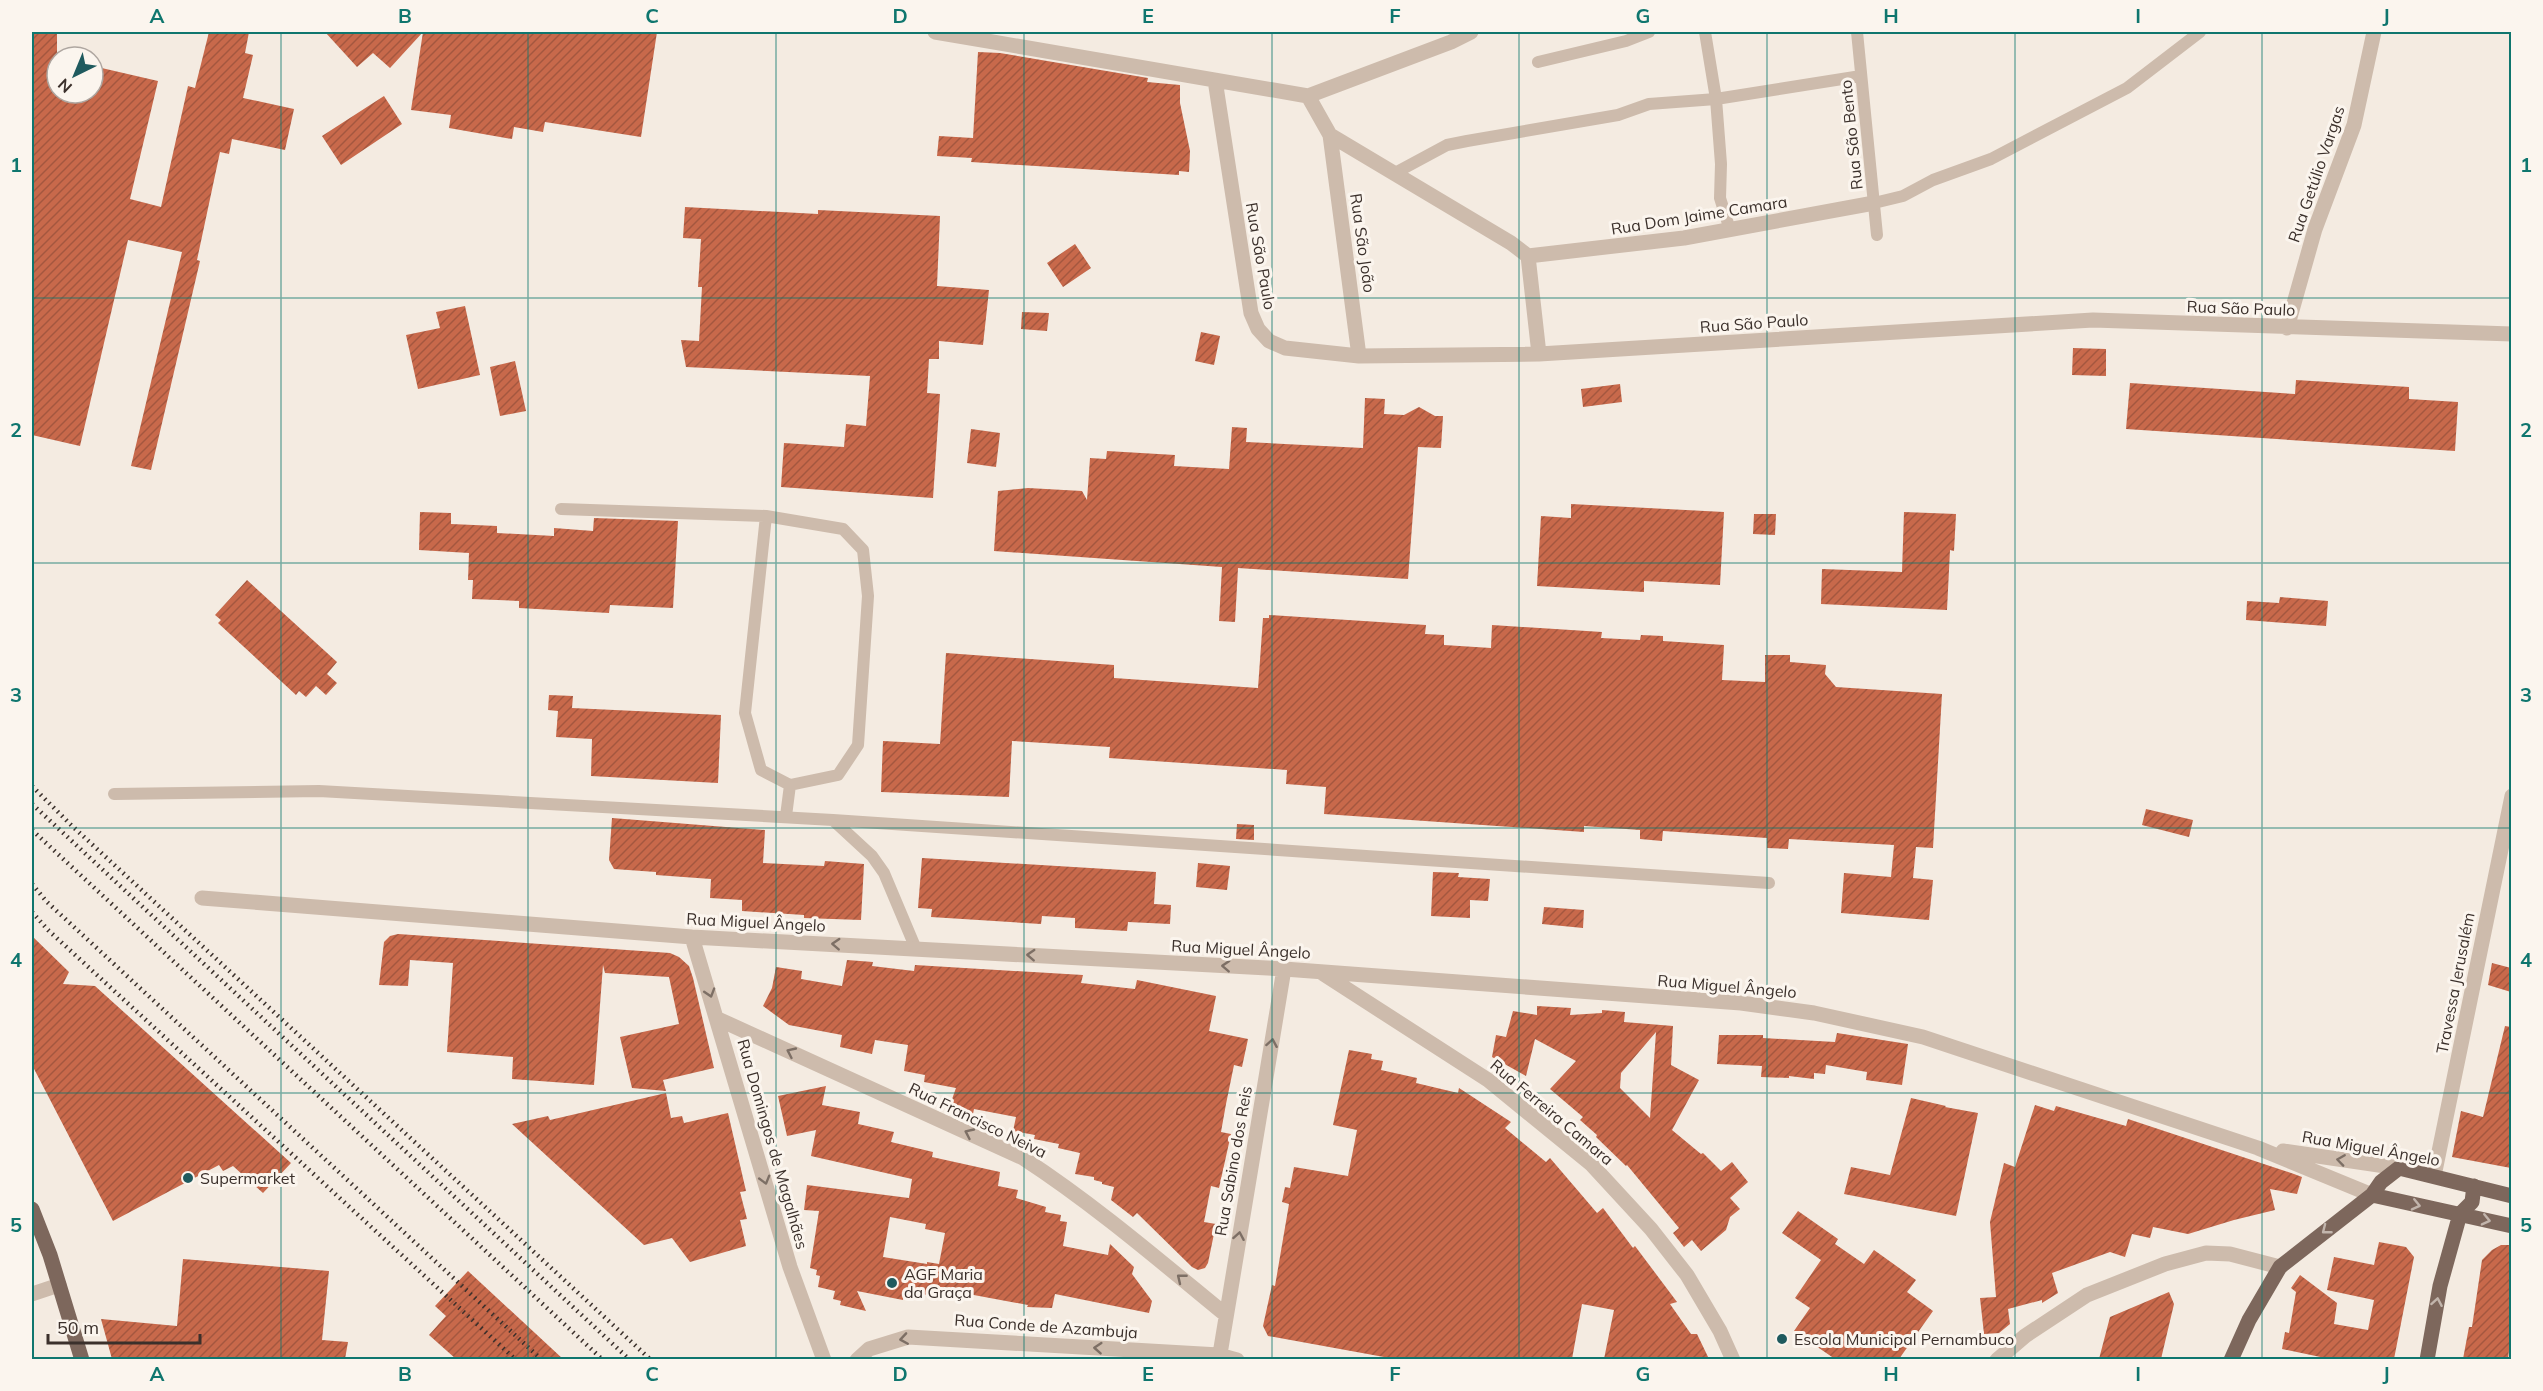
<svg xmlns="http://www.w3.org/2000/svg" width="2543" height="1391" font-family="Mulish,sans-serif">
<defs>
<pattern id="building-hatch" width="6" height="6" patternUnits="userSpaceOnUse" patternTransform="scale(1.5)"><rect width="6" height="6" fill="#c8694b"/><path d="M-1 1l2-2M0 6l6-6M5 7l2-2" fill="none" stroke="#a4573f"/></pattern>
</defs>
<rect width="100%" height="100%" fill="#f4ebe1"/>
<path fill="url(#building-hatch)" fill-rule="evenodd" d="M32 32H57V93H93V66L158 81 130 199 161 207 188 86 195 88 209 32H249L245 53 253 55 243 98 294 109 285 150 232 139 229 154 220 152 197 260 200 261 151 470 131 466 182 252 128 240 80 446 32 435Z
M325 32H423L390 68 373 53 357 67Z
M423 32H657L641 137 545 122 543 132 514 127 512 139 449 128 451 115 411 110Z
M978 52 1000 53 1148 78 1147 82 1180 85V103L1190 151 1189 172 1179 171V175L971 162 972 158 937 156 939 136 973 138Z
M384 96 402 124 341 165 322 136Z
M685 207 818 214V210L940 216 937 286 989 290 983 345 939 341V359H929L927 393 940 394 933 498 781 487 784 443 844 447 846 424 866 426 870 376 686 367 681 340 699 341 702 287H698L701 239 683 238Z
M1075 244 1091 268 1063 287 1047 263Z
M465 306 480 375 418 389 406 335 440 328 436 312Z
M1022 312 1049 313 1047 331 1021 329Z
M1201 332 1220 336 1214 365 1195 361Z
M2073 348 2106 349V376L2072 375Z
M515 361 526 411 500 416 490 367Z
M2296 380 2409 387V399L2458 402 2455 451 2126 429 2130 383 2295 394Z
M1620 384 1622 402 1583 407 1581 389Z
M1365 398 1385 399 1384 414 1404 415 1419 407 1435 416H1443L1441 448 1418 447 1408 579 1238 568 1235 622 1219 621 1222 567 994 551 998 491 1028 488 1082 491 1087 500 1090 458 1106 459 1107 451 1175 455 1174 466 1229 469 1232 427 1247 428 1246 442 1363 448Z
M971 429 1000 433 996 467 967 463Z
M1571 504 1724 512 1720 585 1644 581V592L1537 586 1541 516 1571 518Z
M420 512 451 513V524L497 526V533L554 536V528L593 531 594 518 678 521 673 608 610 605 609 613 519 608V601L472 599 473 580H468L469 553 419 550Z
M1904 512 1956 514 1954 551 1950 550 1947 610 1821 604 1822 569 1902 572Z
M1754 514H1776L1775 535 1753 534Z
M247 580 337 662 327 674 337 683 326 695 316 686 306 697 299 691 296 695 218 623 221 620 215 615Z
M2280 597 2328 601 2326 626 2246 620 2247 601 2279 603Z
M1269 615 1426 625 1425 634 1444 635V645L1491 648 1492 625 1602 632 1601 638 1640 640 1641 635 1663 636V641L1724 645 1722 680 1765 682V655H1790V662L1826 665 1825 674 1836 687 1942 694 1933 848 1916 847 1913 878 1933 880 1929 920 1841 913 1844 873 1891 877 1894 845 1789 839 1788 849 1767 848V838L1663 831 1662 841 1640 839V830L1584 826V832L1324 814 1326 787 1286 784 1287 770 1109 758 1110 747 1012 741 1009 797 881 792 883 741 940 744 946 653 1114 665V678L1258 688 1263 618H1269Z
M549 695 573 696 572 708 721 715 718 783 591 776 592 739 556 737 558 711 548 710Z
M2146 809 2193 820 2189 837 2142 825Z
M612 818 765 830 763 863 824 866 825 861 864 864 861 920 804 918V915L742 911V900L710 898 711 879 656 875V872L614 869 609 860Z
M1237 824 1254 825V840L1236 839Z
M922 858 1156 872 1154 904 1171 905 1170 924 1128 922 1127 931 1075 928V918L1042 916 1041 924 931 917 932 909 918 908Z
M1198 863 1230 866 1227 890 1196 887Z
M1433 872 1459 873 1458 877 1490 879 1488 901 1470 900V918L1431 916Z
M1544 907 1584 910 1583 928 1542 924Z
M398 934 670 953 679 957 689 966 693 978 714 1068 663 1080 666 1091 632 1088 620 1037 679 1024 669 977 605 973 603 965 594 1085 512 1079 513 1057 447 1052 453 963 410 960 408 986 379 985 384 942 390 936Z
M32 936 69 972 63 984 95 986 291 1163 263 1193 233 1166 223 1171 219 1165 113 1221 32 1065Z
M847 960 873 962 872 966 914 971 915 965 1083 975 1081 983 1135 989 1137 980 1216 996 1209 1031 1248 1039 1242 1067 1234 1065 1226 1104 1221 1132 1231 1134 1219 1188 1211 1186 1204 1222 1216 1224 1208 1263 1205 1268 1198 1270 1192 1267 1137 1213 1133 1217 1111 1200 1114 1187 1102 1184V1182L1094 1180V1177L1075 1174 1080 1153 1058 1148 1059 1144 1034 1139 1035 1135 1013 1131 1016 1117 974 1109 973 1114 951 1102 956 1088 924 1082 925 1075 904 1071 908 1045 875 1040 872 1054 840 1047 842 1035 789 1025 763 1006 772 988 776 967 802 971 801 979 842 986Z
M2492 963 2511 968V992L2488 985Z
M1537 1006 1571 1008 1570 1015 1602 1013V1010L1625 1012 1624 1022 1673 1026 1671 1065 1699 1080 1672 1130 1701 1154 1703 1153 1721 1171 1732 1162 1748 1182 1730 1198 1740 1209 1730 1217 1726 1230 1701 1251 1692 1240 1684 1247 1673 1233 1679 1228 1627 1165 1626 1166 1596 1137 1597 1135 1580 1120 1583 1117 1550 1089 1576 1061 1535 1039 1526 1076 1492 1057 1496 1035 1506 1037 1513 1011 1537 1015ZM1656 1032 1650 1118 1620 1088 1621 1073Z
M2505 1026 2511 1027V1168L2452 1157 2461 1111 2483 1117Z
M1837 1033 1908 1044 1902 1085 1866 1080 1867 1072 1826 1065 1825 1074 1814 1073V1079L1789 1076V1078L1761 1077 1762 1066 1717 1064 1719 1035H1763V1038L1835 1042Z
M1349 1050 1372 1054 1371 1059 1383 1061 1381 1070 1417 1078 1416 1083 1458 1093 1459 1088 1511 1122 1505 1128 1546 1162 1550 1158 1597 1213 1603 1208 1633 1248 1635 1246 1677 1302 1670 1304 1691 1334H1697L1709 1359H1604L1614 1310 1582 1304 1572 1359H1395L1268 1336 1263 1326 1272 1285 1275 1286 1289 1204 1282 1202 1285 1187 1290 1188 1294 1167 1348 1176 1357 1130 1333 1125Z
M826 1086 822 1105 860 1112 858 1124 894 1132 891 1142 933 1152 932 1157 1000 1172 998 1186 1018 1190 1016 1198 1046 1207 1045 1212 1061 1215 1060 1221 1067 1222 1063 1246 1108 1255 1110 1244 1134 1267 1132 1274 1152 1301 1149 1313 1055 1294 1052 1308 1027 1307 1028 1305 963 1293 962 1298 941 1294V1298L904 1290 903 1300 857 1291 866 1311 840 1305 841 1301 833 1299 835 1291 818 1287 820 1276 816 1275 817 1270 810 1268 819 1211 804 1210 807 1185 909 1198 912 1179 811 1156 816 1130 787 1136 778 1096ZM890 1217 926 1224 925 1229 945 1233 939 1264 927 1262V1264L883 1257Z
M666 1093 671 1118 682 1116 684 1123 728 1113 746 1191 740 1192 747 1219 740 1220 746 1246 690 1262 672 1238 644 1245 512 1124 548 1116 550 1120Z
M1911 1098 1946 1106 1945 1107 1978 1113 1956 1216 1844 1194 1851 1167 1890 1175Z
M2035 1105 2054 1111 2056 1106 2126 1126 2128 1119 2294 1174 2302 1177 2297 1194 2270 1189 2275 1210 2234 1220 2188 1234 2153 1227 2150 1238 2132 1234 2125 1257 2110 1252 2052 1273 2058 1293 2042 1303V1300L2008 1309 2010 1324 1999 1333 1984 1334 1980 1298 1996 1297 1990 1222 2004 1163 2015 1167Z
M1798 1211 1838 1239 1835 1244 1864 1264 1874 1250 1916 1280 1907 1292 1933 1311 1899 1359H1835L1794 1331 1810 1308 1795 1298 1821 1260 1782 1233Z
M2379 1242 2406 1247 2414 1257 2394 1359H2330L2282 1349 2285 1332 2289 1333 2296 1292 2291 1288 2300 1275 2337 1303 2334 1324 2368 1330 2374 1300 2327 1290 2334 1257 2374 1265Z
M2501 1245H2511V1333L2508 1359H2463L2469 1327H2472L2482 1260 2492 1250Z
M183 1259 329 1271 322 1340 348 1342 345 1359H112L101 1319 177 1326Z
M468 1271 563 1359H456L429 1335 446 1316 435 1306Z
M2169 1292 2174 1304 2161 1359H2099L2110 1317Z"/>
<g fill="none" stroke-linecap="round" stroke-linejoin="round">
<path stroke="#cdbbac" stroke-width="12" d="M1705 32 1716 99 1721 164 1720 198 1730 230
M1857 32 1877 235
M1538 62 1626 41 1649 32
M1395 173 1447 145 1467 141 1618 115 1649 104 1716 99 1861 76
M1874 203 1903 196 1933 180 1991 159 2127 88 2200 32
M561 509 766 516 843 529 863 550 868 596 858 745 838 775 790 785 761 770 745 713 766 516
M114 794 319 791 833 820 872 856 884 873 916 949
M786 816 790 785
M833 820 1769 883"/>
<path stroke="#cdbbac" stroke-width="15" d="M935 32 1308 96 1451 42 1471 32
M1215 80 1251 313 1258 329 1269 341 1285 348 1359 356 1539 354 2093 320 2512 334
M1308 96 1330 135 1511 243 1528 256 1539 354
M1330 135 1359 356
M1528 256 1684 238 1874 203
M2287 328 2315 229 2354 125 2374 32
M202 898 692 937 1284 969 1741 1003 1814 1013 1923 1037 2258 1148 2372 1195
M692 937 790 1267 824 1360
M1322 973 1488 1080 1591 1164 1651 1229 1687 1275 1720 1331 1733 1360
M718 1019 1023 1158C1095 1205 1160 1261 1226 1315
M2283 1151 2399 1168
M2434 1176 2512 796
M32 1294 59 1285
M857 1360 869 1349 908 1337 1219 1355 1237 1360
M1219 1360 1284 969
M1997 1360 2025 1336 2087 1295 2165 1264 2206 1253 2230 1254 2280 1267"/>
<path stroke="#7d675c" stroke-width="15" d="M2372 1195 2512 1226
M32 1209 50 1255 82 1360
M2460 1214 2472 1202 2474 1186
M2231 1360 2249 1320 2280 1267 2372 1195 2381 1182 2399 1168 2512 1196
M2427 1360 2440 1286 2460 1214"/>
<path stroke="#3b302b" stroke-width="4.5" stroke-dasharray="1.5 4.5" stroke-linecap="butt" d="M32 786 70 824 651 1360
M32 804 630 1360
M32 830 603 1360
M32 884 47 902 542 1360
M32 912 48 930 516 1360"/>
</g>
<defs><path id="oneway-chevron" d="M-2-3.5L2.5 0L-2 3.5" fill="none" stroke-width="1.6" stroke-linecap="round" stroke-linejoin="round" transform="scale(1.5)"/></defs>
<g stroke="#7d6f65">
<use href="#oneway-chevron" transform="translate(836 944) rotate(-177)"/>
<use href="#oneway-chevron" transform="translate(1031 955) rotate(-177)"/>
<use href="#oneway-chevron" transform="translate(1226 966) rotate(-177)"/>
<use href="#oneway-chevron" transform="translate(710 993) rotate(73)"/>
<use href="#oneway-chevron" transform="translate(1272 1043) rotate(-80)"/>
<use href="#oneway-chevron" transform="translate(791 1052) rotate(-155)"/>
<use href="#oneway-chevron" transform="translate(969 1133) rotate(-155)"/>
<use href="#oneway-chevron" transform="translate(2341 1160) rotate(-172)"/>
<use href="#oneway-chevron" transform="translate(765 1180) rotate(74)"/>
<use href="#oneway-chevron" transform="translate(1239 1236) rotate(-80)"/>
<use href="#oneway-chevron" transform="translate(1181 1278) rotate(-141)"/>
<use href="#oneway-chevron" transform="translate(904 1339) rotate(171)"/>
<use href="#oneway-chevron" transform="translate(1098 1348) rotate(-176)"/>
</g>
<g stroke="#c2b5ac">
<use href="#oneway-chevron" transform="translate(2416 1205) rotate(13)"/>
<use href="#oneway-chevron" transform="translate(2486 1220) rotate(13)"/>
<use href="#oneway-chevron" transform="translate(2326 1230) rotate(142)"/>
<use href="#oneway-chevron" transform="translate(2437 1302) rotate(-80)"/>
</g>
<path fill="none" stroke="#0f766e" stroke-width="1.5" stroke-opacity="0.55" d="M281 32V1360M528 32V1360M776 32V1360M1024 32V1360M1272 32V1360M1519 32V1360M1767 32V1360M2015 32V1360M2262 32V1360M32 298H2512M32 563H2512M32 828H2512M32 1093H2512"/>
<g fill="#1f5a5e" stroke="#fbf5ee" stroke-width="2">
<circle cx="188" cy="1178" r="6"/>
<circle cx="892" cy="1283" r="6"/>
<circle cx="1782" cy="1339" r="6"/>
</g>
<g text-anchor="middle" stroke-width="6" stroke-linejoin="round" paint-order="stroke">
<g font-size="16" fill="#3b302b" stroke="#fbf5ee">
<text transform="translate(1851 135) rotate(-96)" y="6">Rua São Bento</text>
<text transform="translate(2316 174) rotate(-71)" y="6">Rua Getúlio Vargas</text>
<text transform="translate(1699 215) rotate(-9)" y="6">Rua Dom Jaime Camara</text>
<text transform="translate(1363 243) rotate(82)" y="6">Rua São João</text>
<text transform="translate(1261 256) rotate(80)" y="6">Rua São Paulo</text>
<text transform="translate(2241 308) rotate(2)" y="6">Rua São Paulo</text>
<text transform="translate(1754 323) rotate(-4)" y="6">Rua São Paulo</text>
<text transform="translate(756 922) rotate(3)" y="6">Rua Miguel Ângelo</text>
<text transform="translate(1241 949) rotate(3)" y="6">Rua Miguel Ângelo</text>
<text transform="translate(2455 983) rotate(-79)" y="6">Travessa Jerusalém</text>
<text transform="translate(1727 986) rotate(5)" y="6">Rua Miguel Ângelo</text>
<text transform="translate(1552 1112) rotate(40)" y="6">Rua Ferreira Camara</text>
<text transform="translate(978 1120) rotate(26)" y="6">Rua Francisco Neiva</text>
<text transform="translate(773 1144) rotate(74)" y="6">Rua Domingos de Magalhães</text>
<text transform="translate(2371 1148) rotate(10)" y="6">Rua Miguel Ângelo</text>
<text transform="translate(1233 1161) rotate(-80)" y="6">Rua Sabino dos Reis</text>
<text transform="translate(1046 1326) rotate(4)" y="6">Rua Conde de Azambuja</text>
</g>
<g font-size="16" fill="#3b302b" stroke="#fbf5ee" text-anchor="start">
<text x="200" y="1184">Supermarket</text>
<text x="904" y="1280">AGF Maria<tspan x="904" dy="18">da Graça</tspan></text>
<text x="1794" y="1345">Escola Municipal Pernambuco</text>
</g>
</g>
<rect width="2543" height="1391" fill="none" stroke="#fbf5ee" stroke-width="66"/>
<g transform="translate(75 75) rotate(223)"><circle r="28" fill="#fbf5ee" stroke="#aea6a0" stroke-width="1.5"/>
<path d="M0-4.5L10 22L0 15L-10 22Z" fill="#1f5a5e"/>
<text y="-9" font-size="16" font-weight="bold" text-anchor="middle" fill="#3b302b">N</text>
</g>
<path d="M48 1334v9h152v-9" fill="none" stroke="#3b302b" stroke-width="3"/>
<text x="57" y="1334" font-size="18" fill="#3b302b" stroke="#fbf5ee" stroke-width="4.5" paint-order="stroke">50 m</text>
<rect x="33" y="33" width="2477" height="1325" fill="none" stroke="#0f766e" stroke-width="2"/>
<g font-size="20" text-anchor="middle" font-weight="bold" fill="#0f766e">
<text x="157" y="23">A</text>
<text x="405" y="23">B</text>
<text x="652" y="23">C</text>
<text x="900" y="23">D</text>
<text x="1148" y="23">E</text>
<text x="1395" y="23">F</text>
<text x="1643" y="23">G</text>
<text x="1891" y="23">H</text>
<text x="2138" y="23">I</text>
<text x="2386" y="23">J</text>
<text x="16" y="172">1</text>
<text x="2526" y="172">1</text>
<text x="16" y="437">2</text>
<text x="2526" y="437">2</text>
<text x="16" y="702">3</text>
<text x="2526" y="702">3</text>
<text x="16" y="967">4</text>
<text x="2526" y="967">4</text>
<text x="16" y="1232">5</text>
<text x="2526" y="1232">5</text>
<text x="157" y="1381">A</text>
<text x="405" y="1381">B</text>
<text x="652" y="1381">C</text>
<text x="900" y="1381">D</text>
<text x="1148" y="1381">E</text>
<text x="1395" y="1381">F</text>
<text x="1643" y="1381">G</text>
<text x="1891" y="1381">H</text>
<text x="2138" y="1381">I</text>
<text x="2386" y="1381">J</text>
</g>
</svg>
